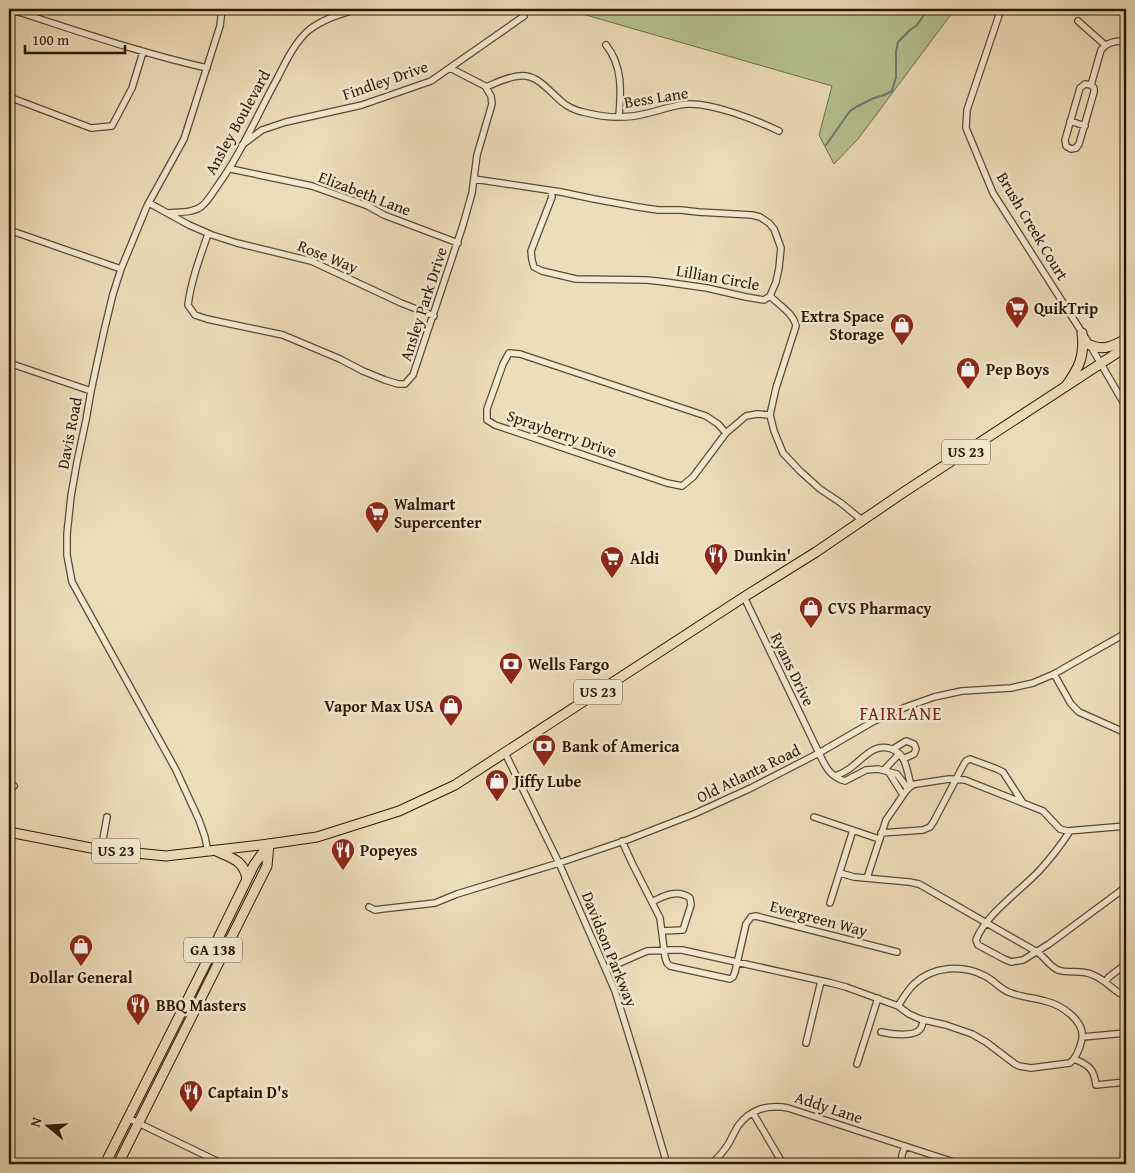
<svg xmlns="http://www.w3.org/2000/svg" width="1135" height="1173" font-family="'Gentium Book Plus',serif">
<rect width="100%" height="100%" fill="#eddeba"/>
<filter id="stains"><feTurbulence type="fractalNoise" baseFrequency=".004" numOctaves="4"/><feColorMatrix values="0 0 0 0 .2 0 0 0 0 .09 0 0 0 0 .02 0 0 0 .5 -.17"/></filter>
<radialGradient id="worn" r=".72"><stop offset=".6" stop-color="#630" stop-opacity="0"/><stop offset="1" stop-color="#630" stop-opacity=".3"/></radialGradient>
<path fill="#b6c291" stroke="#706d48" d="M565 9H955L858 139 834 164 819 135 832 86Z"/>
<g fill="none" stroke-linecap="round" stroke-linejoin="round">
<path stroke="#6e7a6c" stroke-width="2" d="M826 145 850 111 856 107 874 98 884 95 892 91 896 77V52L898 42 910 30 917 25 928 9"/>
<g stroke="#5c4a2e" stroke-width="8">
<path id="minor" d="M9 9C75 30 140 53 207 68
M1001 9 967 110 966 128 993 193 1090 345 1126 407
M1078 21 1105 45
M606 45C623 66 621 92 619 116
M1091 85 1085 84 1080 88 1065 140 1066 146 1071 149 1076 148 1079 144 1094 92V88L1091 85 1101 50C1107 42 1117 40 1126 42
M486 87C496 83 507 77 519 76 539 73 551 95 566 105 571 108 577 111 583 112 602 117 625 119 644 114 660 111 671 105 688 104 713 103 756 120 779 131
M9 97 91 128 112 126 132 88 143 52
M1070 121 1085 126
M242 145 262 130 286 122 362 105 431 81 524 16
M231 169 312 186 368 206 384 215 458 243
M474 179 561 192 594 199 638 207 658 210H681L698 212 752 215 760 217 769 223 774 229 781 248 779 268 776 282 770 296 764 300 746 297 707 288 665 282 647 280 576 279 542 271 534 267 532 260 531 251 552 197 551 191
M149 203 189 225 212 235 237 243 311 261 401 303 434 316
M168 213C179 212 193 213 202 206 208 201 214 191 218 185 242 152 258 113 278 77 286 61 295 42 309 30 323 19 342 13 359 9
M9 230 121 269
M208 234C200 257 191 281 188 305L195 315 207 319 283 335 340 359 363 371 385 380 398 384H405L413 375 463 225 472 193 477 155 492 104 491 96 485 86 450 68
M770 296C779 305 794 314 796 326L776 388 770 415 774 431 783 453 800 471 820 489 841 503 863 521
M9 363 91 391
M726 433 718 424 706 416 520 354 509 353 503 364 487 409V420L495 425 667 483 682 486 693 477 726 433 746 416 757 414 770 415
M744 597 819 753C825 766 830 777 845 781L866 770 878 769 897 774 908 789
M1054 674 1071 704 1079 712 1126 733
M893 749 906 741 914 744 916 749 914 754 903 759
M505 753 559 863 615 991 638 1065 667 1164
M884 770 899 754
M888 771 903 795
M835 776C852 770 857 761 870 752 883 743 900 748 905 763 908 771 909 779 911 786
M9 782 14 786
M814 817 879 839
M1070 831C1061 845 1050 859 1039 871 1020 891 986 914 976 940L978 945 1004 959 1011 962 1023 960 1049 944 1126 887
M881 833 923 830 930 827 934 821 964 764 966 761 970 759 997 769 1003 772 1023 803
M622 841 632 863 660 918 665 957 667 963 670 966 730 979 733 977 735 972 746 924 751 917 756 916 897 952
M101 850 107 817
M208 852 205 837 199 820 176 770 72 582 67 555V534L71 496 77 462 86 420 91 391 104 331 113 294 121 269 147 206 184 139 220 26 222 9
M840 873 854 877 909 882 919 884 1037 952C1045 957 1049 966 1058 970 1069 974 1082 969 1093 975 1106 980 1113 991 1126 997
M867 878 886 820 906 791 912 785 916 784 949 779 965 780 1043 811 1060 829 1067 831 1126 826
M652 902C665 895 678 889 690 898L691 905 683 930 662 931
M830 903 853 830
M369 907 375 910 382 909 435 903 457 894 559 863 627 840 694 814 751 788 819 753 874 721 906 707 934 697 962 691 1011 688 1033 683 1054 674 1126 633
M606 969 647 951 671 950H682L831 983 846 987 898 1006C903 998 907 991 914 984 933 966 963 964 985 976 995 981 1001 990 1011 993 1022 997 1034 998 1045 1001 1061 1005 1085 1020 1082 1039 1080 1048 1077 1057 1070 1063L1031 1068 1019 1066 1015 1064 986 1042 972 1034 946 1025 920 1019 909 1014 898 1006
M1105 982 1109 977 1126 964
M881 1032C890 1034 915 1038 921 1028 922 1027 923 1021 924 1020
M1082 1037 1126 1033
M806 1043 821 981
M1074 1059C1089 1065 1094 1069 1096 1085L1126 1082
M857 1064 878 998
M753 1113 783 1164
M128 1118 223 1164
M711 1164C718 1158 724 1151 729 1143 732 1137 735 1131 738 1126 750 1109 769 1104 788 1108L960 1164
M901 1164 902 1155 905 1146"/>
</g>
<g stroke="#2b1800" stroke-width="11">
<path id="primary" d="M1090 345C1104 351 1113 346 1126 339
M1066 386C1079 368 1085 356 1082 333
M9 832 96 849 166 856 269 844"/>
</g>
<g stroke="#2b1800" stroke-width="11">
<path id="trunk" d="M269 844 317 837 399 811 455 785 744 597 816 552 904 492 1126 347
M216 851C232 858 245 861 247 880
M105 1164 207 961 254 865 269 844
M118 1164 267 866 269 844"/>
</g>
<use href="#minor" stroke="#f3ead2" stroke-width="5.5"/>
<use href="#primary" stroke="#eddeba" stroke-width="9"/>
<use href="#trunk" stroke="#eddeba" stroke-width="9"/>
</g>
<defs>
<g id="supermarket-pin" transform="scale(1.25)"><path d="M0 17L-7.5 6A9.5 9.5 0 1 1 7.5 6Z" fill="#8f2418" stroke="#f3ead2"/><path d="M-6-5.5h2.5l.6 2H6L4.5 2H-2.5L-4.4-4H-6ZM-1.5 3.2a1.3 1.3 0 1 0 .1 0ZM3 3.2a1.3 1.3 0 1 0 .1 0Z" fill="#fff"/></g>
<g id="shop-pin" transform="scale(1.25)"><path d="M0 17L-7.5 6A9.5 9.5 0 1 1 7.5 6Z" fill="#8f2418" stroke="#f3ead2"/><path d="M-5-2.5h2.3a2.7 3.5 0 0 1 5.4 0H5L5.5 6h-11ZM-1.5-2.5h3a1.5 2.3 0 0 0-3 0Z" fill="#fff"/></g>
<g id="restaurant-pin" transform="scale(1.25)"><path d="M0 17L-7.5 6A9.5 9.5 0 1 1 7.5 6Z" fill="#8f2418" stroke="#f3ead2"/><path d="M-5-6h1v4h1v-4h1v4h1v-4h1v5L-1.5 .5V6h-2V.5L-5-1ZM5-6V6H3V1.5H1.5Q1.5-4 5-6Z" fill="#fff"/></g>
<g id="bank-pin" transform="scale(1.25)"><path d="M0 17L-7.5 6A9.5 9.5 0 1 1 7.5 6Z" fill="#8f2418" stroke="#f3ead2"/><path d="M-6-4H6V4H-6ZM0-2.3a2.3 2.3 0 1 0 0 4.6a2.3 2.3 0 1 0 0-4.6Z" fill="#fff"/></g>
</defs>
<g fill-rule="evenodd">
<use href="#supermarket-pin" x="1017" y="308"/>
<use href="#shop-pin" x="902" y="325"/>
<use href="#shop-pin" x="968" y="369"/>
<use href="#supermarket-pin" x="377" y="513"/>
<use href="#restaurant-pin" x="716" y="555"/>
<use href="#supermarket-pin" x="612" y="558"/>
<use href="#shop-pin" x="811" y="608"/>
<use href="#bank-pin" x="511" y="664"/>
<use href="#shop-pin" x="451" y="706"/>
<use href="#bank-pin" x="544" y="746"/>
<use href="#shop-pin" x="497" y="781"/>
<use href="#restaurant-pin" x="343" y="850"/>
<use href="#shop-pin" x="81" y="946"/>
<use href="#restaurant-pin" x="138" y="1005"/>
<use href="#restaurant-pin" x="191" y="1092"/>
</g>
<g text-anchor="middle" stroke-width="5" stroke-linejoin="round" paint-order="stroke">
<g fill="#f3ead2" stroke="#67573f" stroke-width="1">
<rect x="942" y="439.5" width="48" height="25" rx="4"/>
<rect x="574" y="679.5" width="48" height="25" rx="4"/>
<rect x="92" y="838.5" width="48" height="25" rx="4"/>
<rect x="184" y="937.5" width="58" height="25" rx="4"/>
</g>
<g font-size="15" font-weight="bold" fill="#2b1800">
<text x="966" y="457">US 23</text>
<text x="598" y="697">US 23</text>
<text x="116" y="856">US 23</text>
<text x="213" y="955">GA 138</text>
</g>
<g font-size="16" fill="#2b1800" stroke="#f3ead2">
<text transform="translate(385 80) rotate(-19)" y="6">Findley Drive</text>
<text transform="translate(656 97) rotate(-9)" y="6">Bess Lane</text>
<text transform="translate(237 122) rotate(-61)" y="6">Ansley Boulevard</text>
<text transform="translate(365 193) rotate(21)" y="6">Elizabeth Lane</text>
<text transform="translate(1033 226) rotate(59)" y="6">Brush Creek Court</text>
<text transform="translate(328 256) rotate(22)" y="6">Rose Way</text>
<text transform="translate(718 277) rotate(10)" y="6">Lillian Circle</text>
<text transform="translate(423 304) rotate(-72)" y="6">Ansley Park Drive</text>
<text transform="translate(69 433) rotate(-79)" y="6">Davis Road</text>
<text transform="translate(562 433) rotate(19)" y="6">Sprayberry Drive</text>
<text transform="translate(793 669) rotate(64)" y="6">Ryans Drive</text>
<text transform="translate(748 773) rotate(-26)" y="6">Old Atlanta Road</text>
<text transform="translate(819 918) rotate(15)" y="6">Evergreen Way</text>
<text transform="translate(610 949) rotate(68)" y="6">Davidson Parkway</text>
<text transform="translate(829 1107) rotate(18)" y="6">Addy Lane</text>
</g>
<g font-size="16" font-weight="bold" fill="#2b1800" stroke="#f3ead2" text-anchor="start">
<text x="1034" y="314">QuikTrip</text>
<text x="884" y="322" text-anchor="end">Extra Space<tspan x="884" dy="18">Storage</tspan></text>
<text x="986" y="375">Pep Boys</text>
<text x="394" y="510">Walmart<tspan x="394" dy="18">Supercenter</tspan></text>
<text x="734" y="561">Dunkin'</text>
<text x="630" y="564">Aldi</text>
<text x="828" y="614">CVS Pharmacy</text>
<text x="528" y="670">Wells Fargo</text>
<text x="434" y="712" text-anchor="end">Vapor Max USA</text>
<text x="562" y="752">Bank of America</text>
<text x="514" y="787">Jiffy Lube</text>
<text x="360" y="856">Popeyes</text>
<text x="81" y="983" text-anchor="middle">Dollar General</text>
<text x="156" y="1011">BBQ Masters</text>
<text x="208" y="1098">Captain D's</text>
</g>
<g font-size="18" letter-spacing="1" fill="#7a1f14" stroke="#f3ead2">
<text x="901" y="720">FAIRLANE</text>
</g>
</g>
<rect width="1135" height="1173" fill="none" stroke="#eddeba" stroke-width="30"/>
<rect x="10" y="10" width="1115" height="1153" fill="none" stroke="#2b1800" stroke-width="2.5"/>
<rect x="15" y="15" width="1105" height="1143" fill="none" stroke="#2b1800"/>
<g transform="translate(48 1126) rotate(288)" stroke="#f3ead2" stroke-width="4" paint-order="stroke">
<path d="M0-4L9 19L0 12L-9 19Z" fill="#2b1800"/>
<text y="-8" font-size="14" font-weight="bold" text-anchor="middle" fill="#2b1800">N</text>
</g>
<path d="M25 45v8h100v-8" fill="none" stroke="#2b1800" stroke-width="2.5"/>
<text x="32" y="45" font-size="15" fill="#2b1800" stroke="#f3ead2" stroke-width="4" paint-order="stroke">100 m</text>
<rect width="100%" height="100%" filter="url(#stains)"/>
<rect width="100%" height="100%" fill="url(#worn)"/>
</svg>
